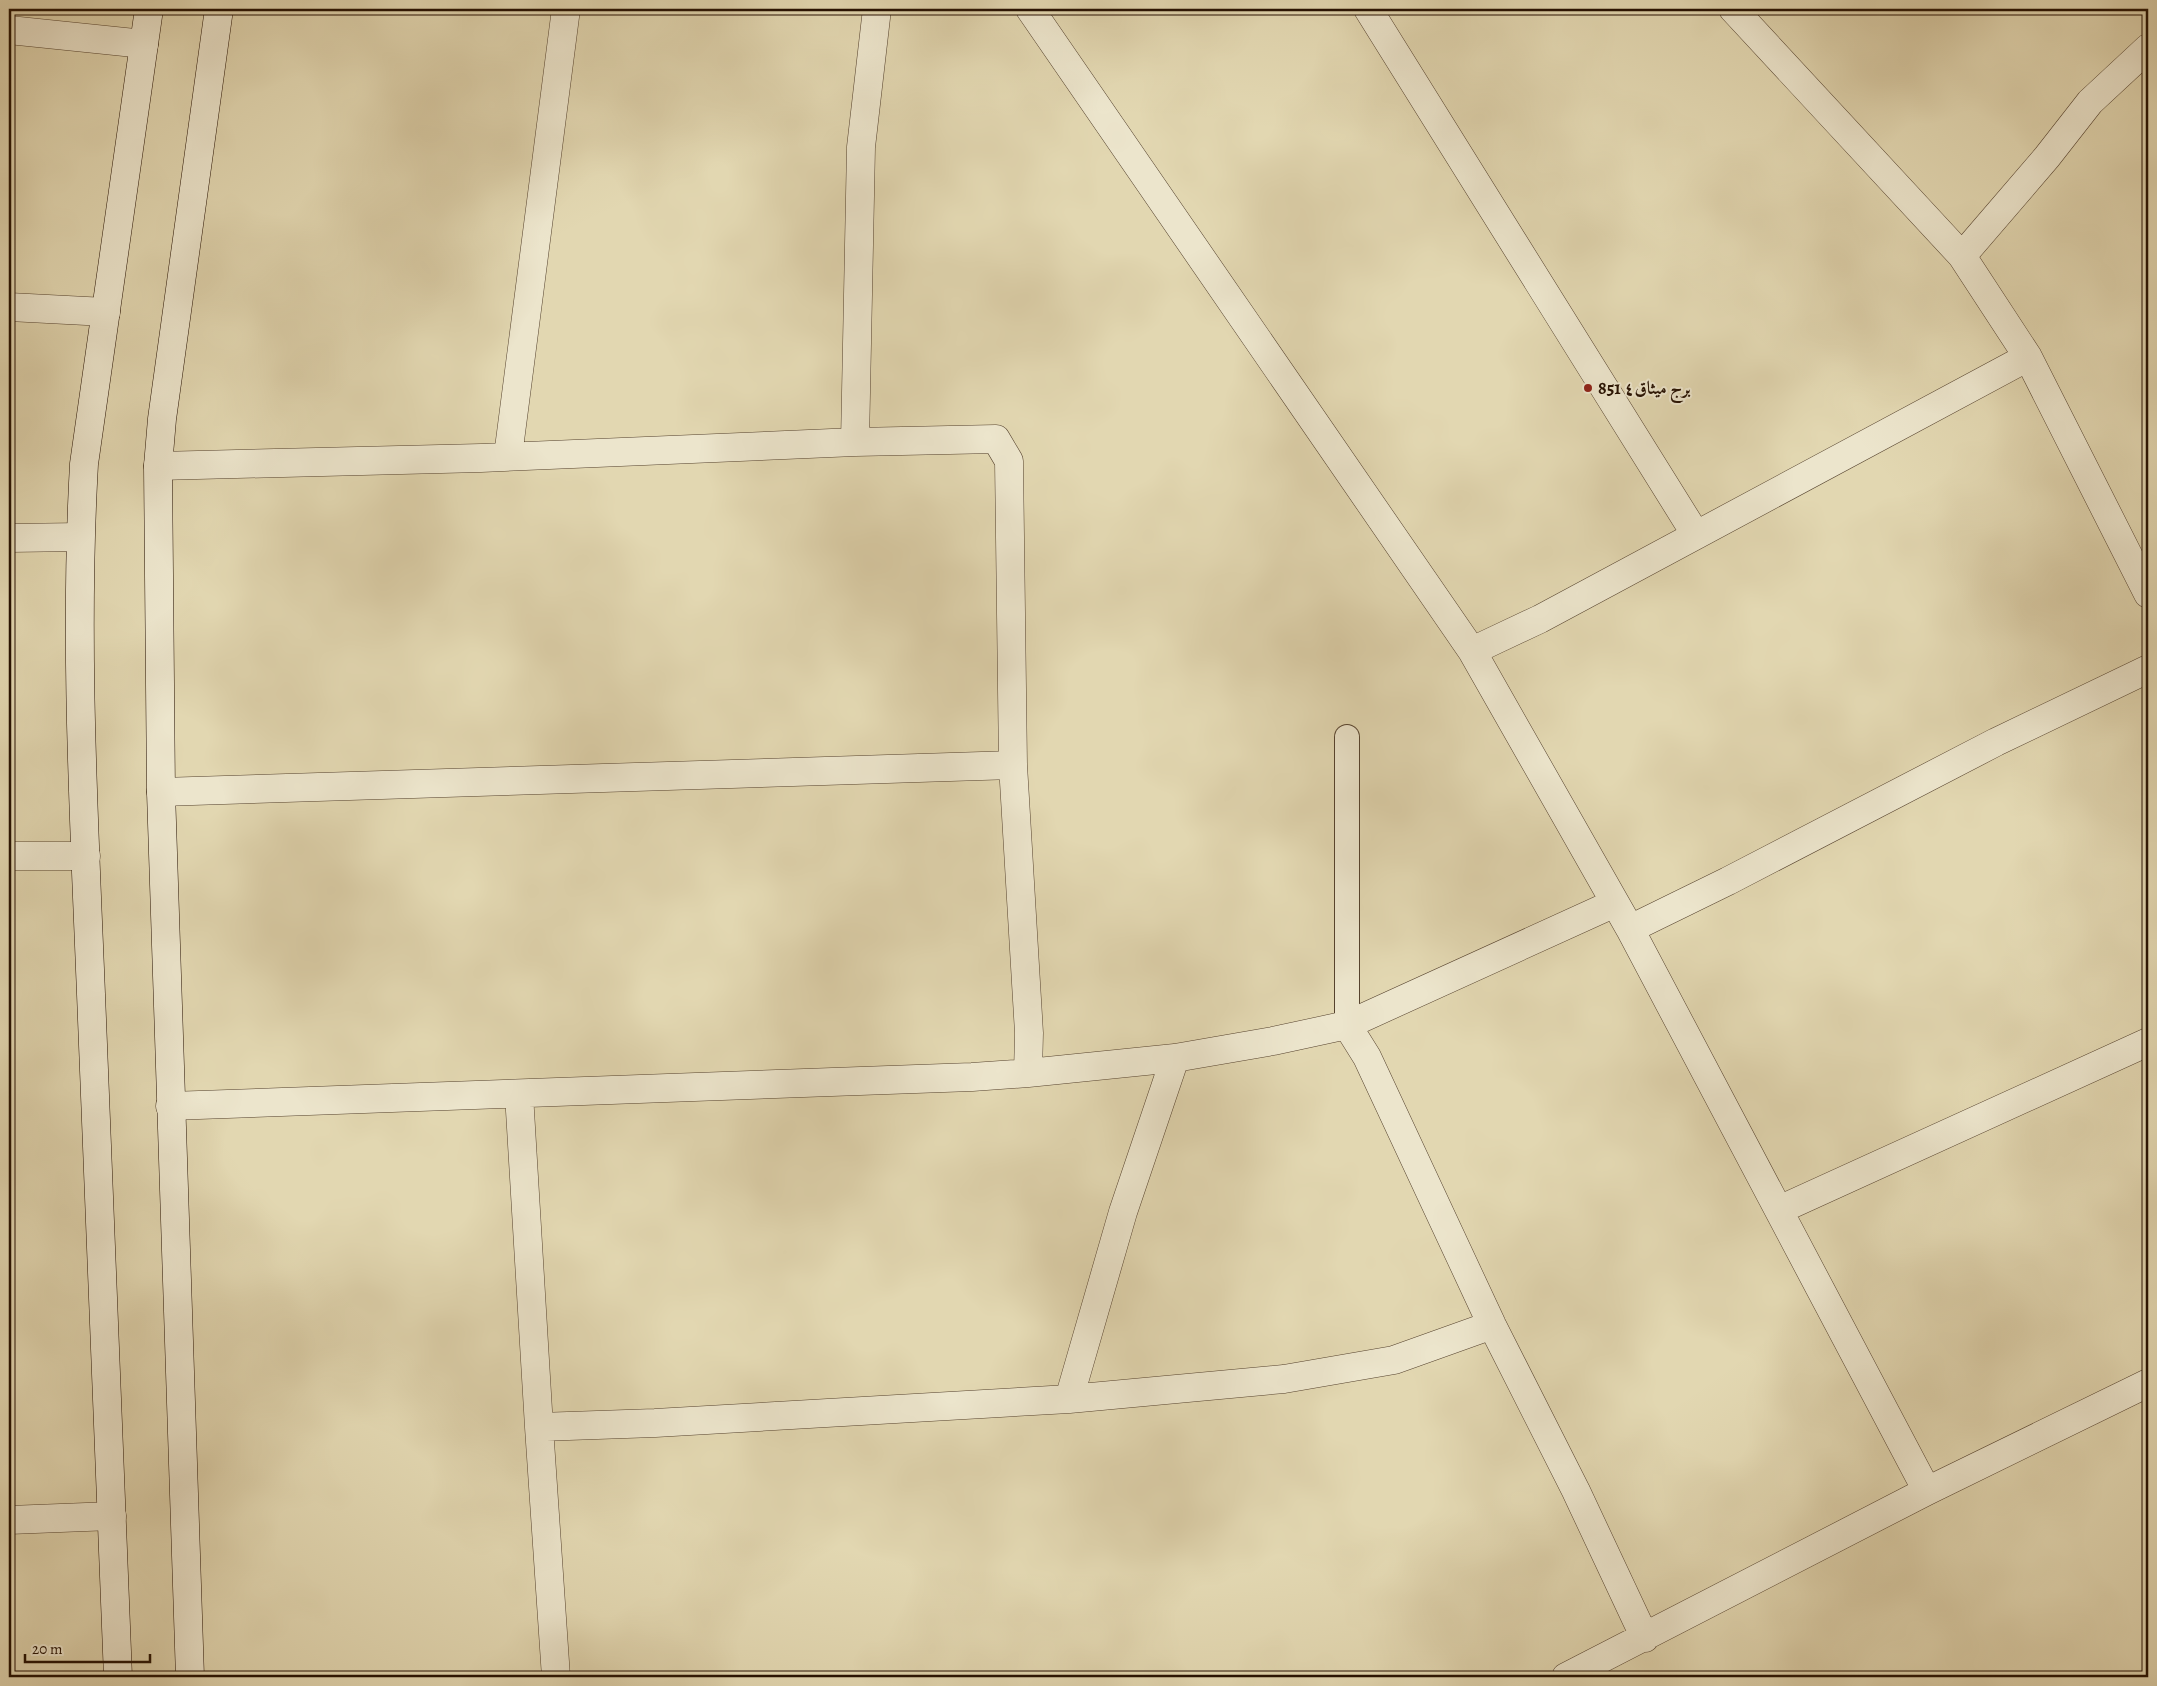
<svg xmlns="http://www.w3.org/2000/svg" width="2157" height="1686" font-family="Alegreya,Amiri,serif">
<rect width="100%" height="100%" fill="#e2d7b1"/>
<filter id="stains"><feTurbulence type="fractalNoise" baseFrequency=".004" numOctaves="4"/><feColorMatrix values="0 0 0 0 .2 0 0 0 0 .09 0 0 0 0 .02 0 0 0 .5 -.17"/></filter>
<radialGradient id="worn" r=".72"><stop offset=".6" stop-color="#630" stop-opacity="0"/><stop offset="1" stop-color="#630" stop-opacity=".3"/></radialGradient>
<g fill="none" stroke-linecap="round" stroke-linejoin="round">
<g stroke="#55422e" stroke-width="26">
<path id="lane" d="M1347 737V1025"/>
</g>
<g stroke="#55422e" stroke-width="29">
<path id="street" d="M1030 9 1472 651 1630 929 1927 1491
M1368 9 1696 535
M1733 9 1962 256
M9 30 144 44
M9 307 106 312
M2028 357 2148 594
M855 442 861 147 877 9
M508 456 566 9
M158 466 481 458 855 442 996 439 1009 461 1013 765 1029 1033 1028 1073
M9 538 80 537
M1472 651 1540 619 2028 357 1962 256 2047 157 2090 102 2148 48
M161 792 1013 765
M9 856H86
M1630 929 1728 881 1996 742 2148 669
M1347 1025 1367 1057 1492 1325 1576 1491 1645 1638
M519 1094 539 1427
M170 1106 972 1077 1028 1073 1175 1058 1273 1041 1347 1025 1615 903
M1779 1210 2148 1042
M1069 1399 1123 1212 1175 1058
M9 1520 112 1516
M556 1677 539 1427 655 1423 1069 1399 1284 1379 1394 1360 1492 1325
M1566 1677 1927 1491 2148 1383"/>
</g>
<g stroke="#261102" stroke-width="29">
<path id="secondary" d="M118 1677C109 1450 100 1222 91 994 84 818 74 640 84 464L149 9
M190 1677 161 792 158 466 162 419 219 9"/>
</g>
<use href="#lane" stroke="#ece5cc" stroke-width="24"/>
<use href="#street" stroke="#ece5cc" stroke-width="28"/>
<use href="#secondary" stroke="#ece5cc" stroke-width="28"/>
</g>
<circle fill="#8f2418" stroke="#ece5cc" stroke-width="2" cx="1588" cy="388" r="5"/>
<g text-anchor="middle" stroke-width="4" stroke-linejoin="round" paint-order="stroke">
<g font-size="18" font-weight="bold" fill="#261102" stroke="#ece5cc" text-anchor="start">
<text x="1598" y="394">برج ميثاق٤ 851</text>
</g>
</g>
<rect width="2157" height="1686" fill="none" stroke="#e2d7b1" stroke-width="30"/>
<rect x="10" y="10" width="2137" height="1666" fill="none" stroke="#261102" stroke-width="2.5"/>
<rect x="15" y="15" width="2127" height="1656" fill="none" stroke="#261102"/>
<path d="M25 1654v8h125v-8" fill="none" stroke="#261102" stroke-width="2.5"/>
<text x="32" y="1654" font-size="15" fill="#261102" stroke="#ece5cc" stroke-width="4" paint-order="stroke">20 m</text>
<rect width="100%" height="100%" filter="url(#stains)"/>
<rect width="100%" height="100%" fill="url(#worn)"/>
</svg>
